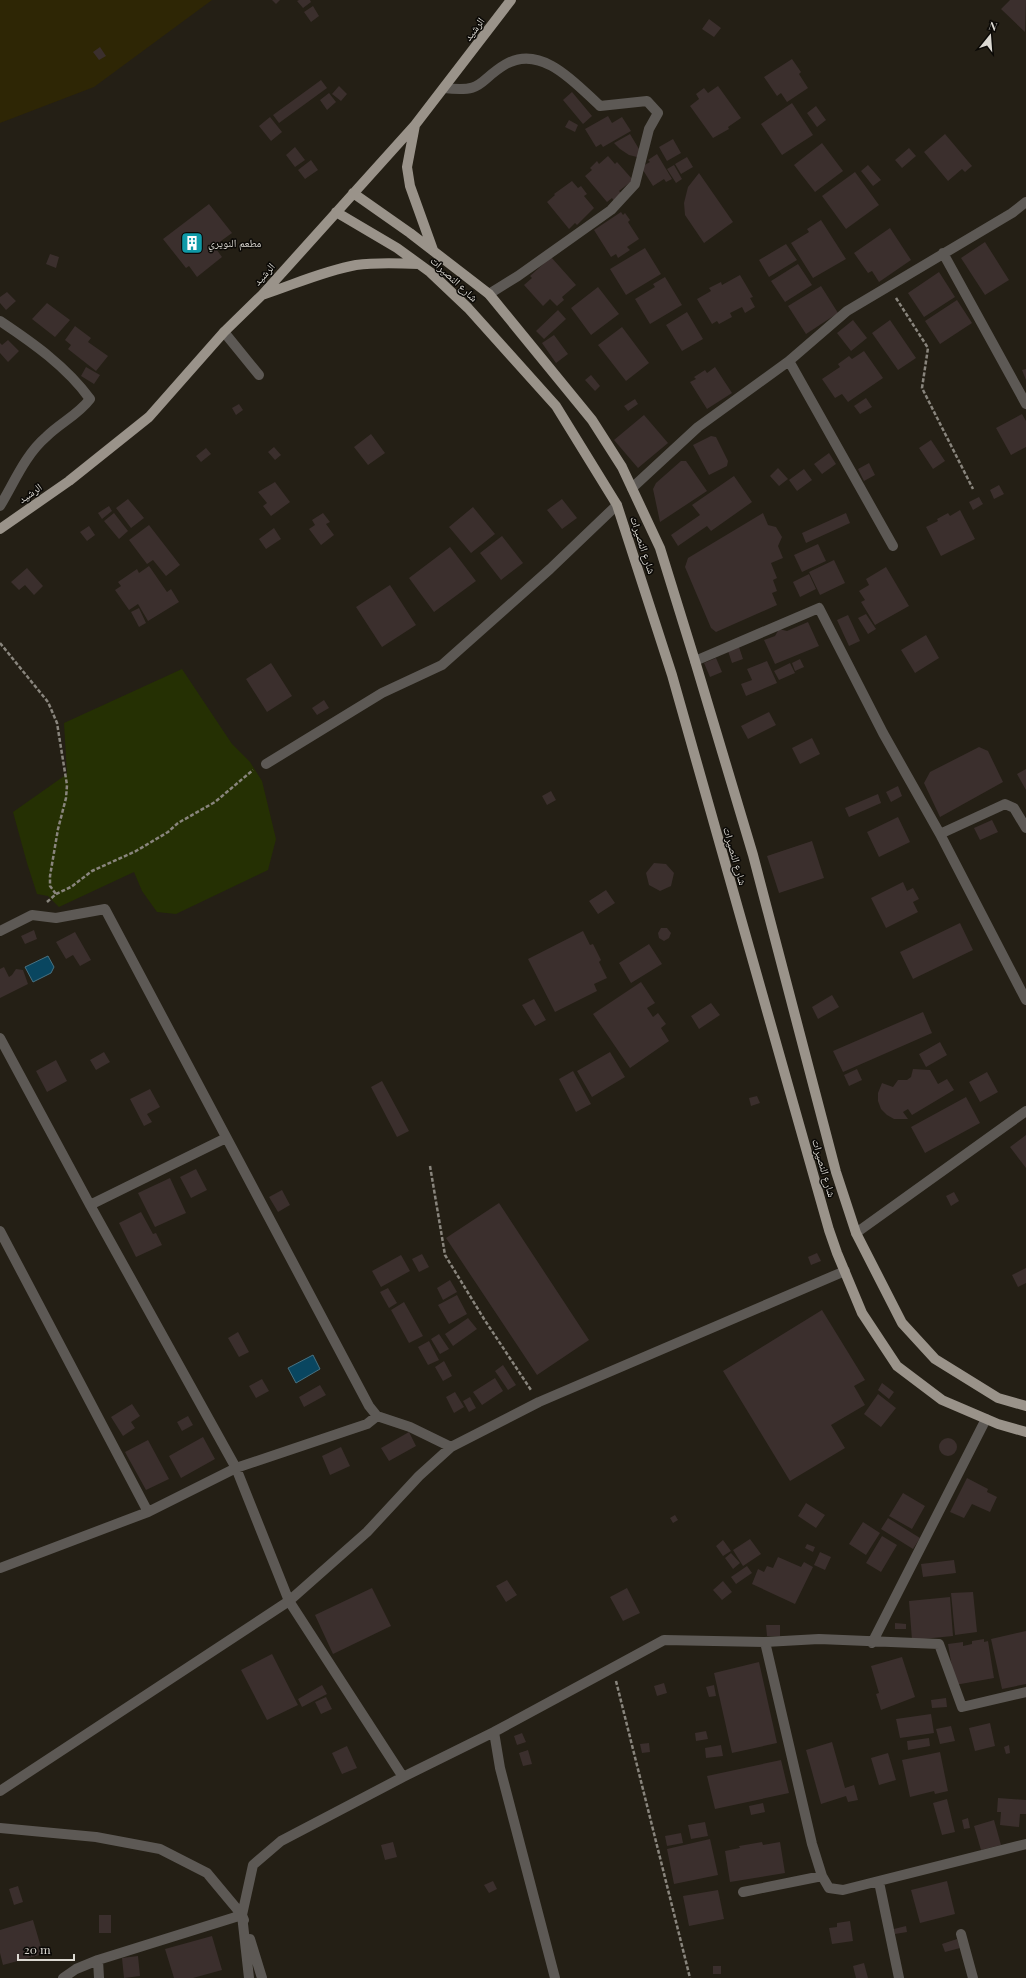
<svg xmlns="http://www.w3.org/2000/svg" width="1026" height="1978" font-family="'Playfair Display','Noto Naskh Arabic',serif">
<rect width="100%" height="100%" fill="#241f15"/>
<path fill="#253003" d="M182 669 232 744 250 762 262 781 276 839 268 870 176 914 157 912 142 891 134 872 59 907 48 896 37 894 27 863 13 812 67 774 64 723Z"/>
<path fill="#2e2605" d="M0 0H212L94 87 0 123Z"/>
<path fill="#094660" stroke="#487282" d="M48 956 54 967 51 973 33 982 25 967Z
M313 1355 320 1369 296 1383 288 1368Z"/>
<path fill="#3b2f2d" d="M272 0H280L276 4Z
M299 0H310L311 2 303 8 297 1Z
M1010 0H1026L1025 32 1001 9Z
M313 6 319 16 311 22 304 12Z
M709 19 721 28 714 37 702 29Z
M100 47 106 56 99 60 93 52Z
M792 59 801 72 799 74 808 88 787 102 781 93 777 96 764 77Z
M321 80 327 88 279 123 273 115Z
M339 86 347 94 341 101 332 94Z
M718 86 741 118 728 127 729 129 713 138 690 106 699 99 696 94 704 88 708 93Z
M572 92 592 116 583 124 563 100Z
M329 93 336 102 327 110 320 100Z
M792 103 813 135 782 155 761 124Z
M816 106 826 120 817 127 807 113Z
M608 116 612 123 622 117 631 131 603 147 601 144 596 147 585 129Z
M270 117 282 132 271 141 259 126Z
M569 120 578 125 575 132 565 127Z
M630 134 642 154 637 157 629 155 620 149 614 143Z
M945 134 972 166 965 172 962 169 948 181 924 152Z
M673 139 681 153 667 161 659 147Z
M822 143 843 171 815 192 794 165Z
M295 147 305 160 295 167 286 155Z
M909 148 916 156 902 168 895 160Z
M657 154 672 179 666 182 664 179 653 186 641 167 650 162 648 160Z
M608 156 615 164 617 162 633 180 619 191 622 194 614 201 612 198 607 202 585 176 592 170 590 168 597 161 599 164Z
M687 157 693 167 681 174 675 164Z
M311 160 318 170 305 179 298 170Z
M674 165 682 179 676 183 667 169Z
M868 165 881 180 873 186 861 171Z
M855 172 879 205 846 229 822 196Z
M699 173 733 222 704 243 685 215 684 203 688 187Z
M572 181 578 188 581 186 587 194 584 196 594 208 577 225 575 223 569 229 547 202 555 195 554 194Z
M209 204 232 233 214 246 222 257 197 277 189 266 186 268 163 239Z
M621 212 623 215 625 213 630 220 628 222 639 239 627 247 630 250 618 258 616 254 611 257 594 230Z
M821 220 846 259 813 278 791 243 809 232 807 229Z
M890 228 911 260 879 282 872 271 868 273 854 253Z
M985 242 1009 280 985 295 961 258Z
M786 244 797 260 769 277 759 260Z
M645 248 661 274 626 295 610 269Z
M50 254 59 257 56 268 46 264Z
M551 257 576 285 562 297 564 300 557 306 550 299 543 306 524 285 532 278 530 276Z
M798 264 812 285 785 302 771 281Z
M939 272 955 297 924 317 908 293Z
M740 275 753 297 750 298 755 307 745 313 742 307 730 313 732 317 719 324 717 321 712 324 697 299 711 291 709 288 721 282 722 285Z
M665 277 682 305 650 324 635 299 655 287 653 284Z
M821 286 838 313 806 334 788 306Z
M598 287 619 314 591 335 571 308Z
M7 292 16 301 6 310 0 303V297Z
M957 300 972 323 940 344 925 321Z
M47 303 70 320 55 337 32 319Z
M558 310 566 319 544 339 536 331Z
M687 312 703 339 682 351 666 325Z
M853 320 867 338 851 351 837 333Z
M890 320 916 358 898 370 872 333Z
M75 326 91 338 88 342 108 356 96 371 68 349 71 345 65 340Z
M622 327 649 363 626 381 598 345Z
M554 335 568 354 556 363 542 343Z
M8 340 19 351 8 362 0 353V343L2 345Z
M864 351 883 378 848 402 842 394 835 398 822 379 840 367 838 364 849 356 852 359Z
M86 367 100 375 94 384 81 376Z
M715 367 732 393 707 409 690 382 696 379 694 377 705 370 707 373Z
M1026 369V380L1022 370Z
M591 375 600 386 595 391 585 380Z
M866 398 872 407 860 414 854 406Z
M635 399 638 404 628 411 624 406Z
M239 404 243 410 236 415 232 408Z
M1022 414 1026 421V447L1011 455 996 428Z
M644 415 668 443 638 468 614 440Z
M371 434 385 453 368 465 354 447Z
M711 436 716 437 728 461 727 466 709 475 693 445Z
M931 440 945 461 933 469 919 448Z
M274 447 281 455 275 460 268 452Z
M206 448 211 454 201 462 196 456Z
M829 453 836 464 822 474 814 464Z
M681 461H686L707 491 660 522 653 489 656 483Z
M869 463 875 475 864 481 858 469Z
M778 468 788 479 779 486 770 476Z
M804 469 812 480 797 491 789 480Z
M734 476 752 502 711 531 707 526 678 546 671 535 700 515 692 505Z
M275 482 290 502 271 516 263 506 267 503 258 492Z
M999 485 1004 494 994 499 990 490Z
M979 497 983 504 973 510 969 502Z
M128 499 144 518 131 528 116 508Z
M562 499 577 518 562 529 547 510Z
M109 506 112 511 102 519 98 513Z
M473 507 495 534 471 553 449 527Z
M960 510 975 539 941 556 926 527 938 521 937 519 948 513 950 516Z
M114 513 128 531 119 539 104 521Z
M323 513 330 522 326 524 334 535 321 545 309 529 315 525 312 520Z
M763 513 768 525 776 527 782 537 778 546 783 558 771 563 777 578 773 580 777 591 772 593 777 605 716 632 711 628 685 567 688 558Z
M846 513 850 523 806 543 802 533Z
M149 525 180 565 166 576 153 560 147 564 129 540Z
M89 526 95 535 87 541 80 532Z
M274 528 281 539 266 549 259 539Z
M502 536 523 563 501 580 480 553Z
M818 544 826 561 802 572 794 555Z
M450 547 476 581 434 612 409 578Z
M834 560 845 583 820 595 809 572Z
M149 566 167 592 171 589 179 602 148 621 138 604 129 610 115 590 121 586 118 582 137 569 139 573Z
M886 567 909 606 875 625 861 602 865 600 859 591 869 585 866 579Z
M27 568 43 586 34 595 25 585 19 590 11 582Z
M809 574 816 589 800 597 793 582Z
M390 585 416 625 382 647 356 607Z
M139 608 146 623 139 627 131 612Z
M866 614 876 629 868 634 858 618Z
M848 615 860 641 849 646 837 620Z
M808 622 819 646 775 664 764 640 775 636 779 629 787 631Z
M926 635 939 658 915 673 901 650Z
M739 647 743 659 732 663 728 651Z
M716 658 722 672 710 677 704 663Z
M800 659 804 667 795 671 792 663Z
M767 661 777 683 746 696 741 684 752 680 747 669Z
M271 663 292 696 267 712 246 679Z
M790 663 795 673 779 680 774 671Z
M324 700 329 708 317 715 312 708Z
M769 712 776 725 748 739 741 726Z
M812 738 820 754 800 764 792 748Z
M979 747 988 751 1003 782 940 817 924 783 930 772Z
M1026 769V790L1017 774Z
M898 786 902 796 891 802 886 792Z
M551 791 556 800 547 805 542 796Z
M878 794 881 803 849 817 845 808Z
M898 817 910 842 879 857 867 832Z
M992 820 998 832 980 840 974 828Z
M812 841 824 878 779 893 767 856Z
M654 863 666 864 674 873 671 886 660 891 649 885 646 873Z
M903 882 907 891 913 888 919 899 913 902 918 912 886 928 871 898Z
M606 890 615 903 598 914 589 901Z
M960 923 973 950 913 979 900 952Z
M661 928H667L671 933 669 938 664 941 659 938 658 933Z
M34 930 37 939 25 944 21 936Z
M583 931 590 945 593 944 601 960 599 962 607 978 594 984 597 991 555 1012 528 959Z
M75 932 91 960 80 966 73 955 66 959 56 942Z
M649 944 662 964 631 983 619 963Z
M4 967 9 977 12 975 16 969 23 970 28 984 0 998V969Z
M641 982 655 1003 647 1008 653 1017 658 1013 666 1024 661 1028 669 1041 630 1068 593 1014Z
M832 995 839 1007 818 1019 812 1007Z
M534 999 546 1020 535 1026 522 1005Z
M711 1003 720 1015 699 1029 691 1016Z
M923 1012 932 1033 843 1072 833 1051Z
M940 1042 947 1055 926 1067 919 1054Z
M104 1052 110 1062 96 1070 90 1060Z
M610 1052 625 1077 592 1097 577 1071Z
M56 1060 67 1081 47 1092 36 1071Z
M857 1069 862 1080 849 1086 844 1075Z
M913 1069 930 1070 938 1084 947 1079 954 1090 912 1115 908 1109 903 1112 908 1119H894L887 1115 881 1109 878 1101V1093L882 1083 893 1087 898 1080H907L911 1077Z
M573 1071 591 1104 576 1112 559 1079Z
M987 1072 998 1092 980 1102 969 1082Z
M382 1081 409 1131 397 1137 371 1087Z
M150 1089 160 1107 147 1114 152 1122 144 1126 130 1099Z
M757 1096 760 1103 751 1106 749 1098Z
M966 1097 980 1123 925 1153 911 1127Z
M1026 1135V1168L1010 1147Z
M196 1169 207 1190 191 1198 180 1177Z
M170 1178 186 1213 155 1227 138 1193Z
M282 1190 290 1205 278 1212 269 1197Z
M954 1192 959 1201 951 1206 946 1196Z
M499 1203 589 1340 537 1375 446 1238Z
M141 1212 153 1234 156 1233 162 1245 136 1257 119 1223Z
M817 1253 821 1261 811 1265 808 1257Z
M422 1254 429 1267 419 1272 412 1259Z
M401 1255 410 1271 381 1287 372 1271Z
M1026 1268V1283L1018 1287 1012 1275Z
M450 1280 457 1292 443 1300 437 1288Z
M388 1288 397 1303 389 1308 380 1292Z
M457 1295 467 1314 449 1324 438 1305Z
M404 1302 423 1336 409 1343 391 1310Z
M822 1310 865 1380 854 1386 865 1405 831 1425 845 1448 790 1481 723 1371Z
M468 1318 477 1329 453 1346 445 1334Z
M238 1332 249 1352 239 1357 228 1338Z
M439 1334 449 1349 440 1354 431 1339Z
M429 1341 439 1360 428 1365 418 1347Z
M444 1361 452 1376 443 1381 435 1367Z
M503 1365 516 1385 508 1390 495 1371Z
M495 1378 503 1391 482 1405 473 1392Z
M262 1379 269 1391 256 1398 249 1386Z
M882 1383 894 1392 889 1399 878 1390Z
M320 1385 326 1395 304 1407 299 1397Z
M455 1392 464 1407 454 1413 446 1397Z
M878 1394 896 1408 881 1427 864 1414Z
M470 1397 476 1408 469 1412 463 1401Z
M132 1404 140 1416 131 1422 135 1428 123 1436 111 1417Z
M188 1416 193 1425 182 1431 177 1422Z
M409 1432 416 1446 389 1461 381 1448Z
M203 1437 215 1459 181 1478 169 1456Z
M939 1447a9 9 0 1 1 18 0a9 9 0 1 1-18 0Z
M148 1440 169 1479 146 1490 125 1452Z
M341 1447 350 1466 330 1475 322 1456Z
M967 1478 988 1489 987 1492 997 1497 990 1512 972 1504 964 1518 950 1512Z
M903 1493 925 1506 912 1529 889 1516Z
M806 1503 825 1515 816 1528 798 1516Z
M675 1515 678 1520 673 1523 670 1518Z
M888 1518 920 1538 913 1549 881 1529Z
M863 1522 880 1533 866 1555 849 1544Z
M882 1536 897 1545 881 1572 866 1563Z
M750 1539 761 1554 743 1566 733 1550Z
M723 1540 731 1551 723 1556 716 1546Z
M807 1544 815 1547 813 1552 805 1548Z
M820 1552 831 1557 825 1570 814 1565Z
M731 1553 740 1563 733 1569 725 1558Z
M778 1557 801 1567 804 1562 813 1567 795 1604 752 1584 758 1569 764 1572 767 1566 773 1568Z
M954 1560 956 1573 923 1577 921 1564Z
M747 1566 752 1573 736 1584 731 1577Z
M507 1580 517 1595 506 1602 496 1586Z
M723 1581 732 1592 722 1600 713 1590Z
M372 1588 391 1626 333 1654 315 1615Z
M627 1588 640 1613 623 1621 610 1597Z
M973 1592 977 1632 955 1635 951 1593Z
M950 1597 953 1636 912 1640 909 1601Z
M895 1623 906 1624V1629H895Z
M766 1625H780V1636H767Z
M1026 1631V1684L1002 1689 991 1639Z
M984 1639V1642L988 1641 994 1678 955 1685 948 1644 963 1642V1646L972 1644V1641Z
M272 1654 298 1705 267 1720 241 1670Z
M902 1657 915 1697 881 1710 876 1694 879 1693 871 1666Z
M759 1662 777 1743 732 1753 714 1673Z
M664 1683 667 1693 657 1696 654 1686Z
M322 1685 327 1694 302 1707 298 1699Z
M714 1685 716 1696 709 1697 706 1687Z
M326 1697 332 1709 321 1714 315 1702Z
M946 1698 947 1707 932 1708 931 1700Z
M931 1714 934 1733 900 1738 896 1719Z
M990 1723 995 1746 975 1751 969 1728Z
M951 1726 955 1741 940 1744 936 1729Z
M706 1731 708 1739 696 1741 695 1733Z
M522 1733 526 1742 517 1745 514 1736Z
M929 1738 930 1746 908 1750 907 1741Z
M832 1742 845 1788 854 1785 858 1800 848 1802 846 1796 821 1804 806 1750Z
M649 1743 650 1752 642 1753 640 1744Z
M721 1745 723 1756 706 1758 705 1748Z
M1009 1745 1010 1753 1006 1754 1004 1747Z
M347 1746 357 1768 342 1774 332 1753Z
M528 1750 532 1764 523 1766 519 1753Z
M940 1752 948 1791 935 1794 934 1791 910 1797 902 1760Z
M888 1753 896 1780 879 1785 871 1758Z
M781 1760 789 1793 715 1809 707 1776Z
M998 1798 1026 1800V1814H1020L1019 1827 1000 1825 1001 1812H997Z
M947 1799 955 1832 942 1835 933 1803Z
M763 1803 765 1812 751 1815 749 1806Z
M968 1818 970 1828 964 1829 962 1820Z
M994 1820 1001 1845 981 1850 974 1826Z
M705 1822 708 1836 691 1839 688 1825Z
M681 1833 683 1843 667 1846 665 1836Z
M710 1839 718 1875 674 1884 667 1849Z
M393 1842 397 1857 385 1860 381 1845Z
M762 1842 763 1845 780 1842 785 1873 730 1882 725 1851 740 1848 739 1846Z
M493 1881 497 1889 489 1893 484 1885Z
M947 1881 955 1914 920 1923 911 1890Z
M18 1886 23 1902 14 1905 9 1889Z
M718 1890 724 1919 689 1926 683 1896Z
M99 1915H111V1933H99Z
M33 1920 43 1954 3 1965 0 1953V1930Z
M850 1921 853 1941 832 1944 829 1928 837 1927V1923Z
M906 1926 907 1932 895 1934 894 1929Z
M212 1936 222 1970 193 1978H174L165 1949Z
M957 1939 960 1948 945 1952 942 1944Z
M138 1956 140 1976 124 1978 122 1958Z
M864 1963 868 1978H856L853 1966Z
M713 1966H721V1974H713Z"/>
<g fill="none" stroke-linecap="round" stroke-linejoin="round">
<path stroke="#89857d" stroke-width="2.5" stroke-dasharray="4 2" stroke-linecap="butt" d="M896 298 928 348 922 388 973 489
M0 643 48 702 57 723 67 785 66 798 58 829 50 876V886L56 894
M47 902 56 894 71 887 92 871 136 851 168 832 178 823 215 802 253 770
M430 1166 445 1255 484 1319 531 1390
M616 1681 690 1978"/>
<path stroke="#5d5955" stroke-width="10" d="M444 88C485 93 477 81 506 64 542 44 576 84 600 106L647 101 658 113 649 129 635 184 611 210 518 276 489 294
M943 253 1026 404
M0 321C33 343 67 367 90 399 78 415 60 423 46 437 25 455 14 483 0 506
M224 332 259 375
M789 361 893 546
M632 488 698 427 789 361 847 311 1012 213 1026 202
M695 661 819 608 883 733 940 834 1026 1000
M266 764 382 693 442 665 550 569 617 505
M940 834 1005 804 1014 808 1026 828
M0 931 32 915 56 918 105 909 369 1406 377 1416 410 1427 451 1447
M0 1038 90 1205 236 1468 289 1601 403 1777
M90 1205 226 1138
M0 1231 148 1512
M856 1233 1026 1111
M0 1568 148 1512 236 1468 349 1430 367 1424 377 1416
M872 1643 986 1419
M494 1732 500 1768 555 1978
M0 1791 289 1601 367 1532 419 1476 451 1447 539 1402 845 1271
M0 1828 96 1837 160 1849 207 1873 242 1915 244 1920
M822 1876 829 1888 843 1890 1026 1844
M879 1882 899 1978
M743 1892 822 1876 812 1844 765 1642
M961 1934 973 1978
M250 1939 262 1978
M98 1960 99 1978
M63 1978 76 1969 98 1960 242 1915
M249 1978 242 1915 253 1865 281 1841 403 1777 494 1732 664 1640 765 1642 819 1639 939 1644 962 1707 1026 1692"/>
<path stroke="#9a938a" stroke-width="10" d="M415 125 407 167 410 186 433 250
M353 193 410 233 489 294 592 420 622 467 660 548 695 661 753 855 836 1172 856 1233 902 1323 935 1359 998 1398 1026 1406
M336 212 397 248 430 272 468 308 556 406 617 505 672 675 829 1230 837 1253 862 1313 897 1366 942 1400 998 1424 1026 1432
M262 295C293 285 323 271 356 265 377 262 398 263 419 264
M0 529 69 481 149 417 224 332 262 295 415 125 511 0"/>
</g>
<defs>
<g id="building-square" transform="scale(1.15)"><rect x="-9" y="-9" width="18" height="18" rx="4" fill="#0f9aa8" stroke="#0b0906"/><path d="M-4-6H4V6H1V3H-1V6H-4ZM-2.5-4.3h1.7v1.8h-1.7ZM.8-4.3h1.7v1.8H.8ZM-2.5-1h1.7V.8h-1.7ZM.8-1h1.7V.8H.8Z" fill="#fff"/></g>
</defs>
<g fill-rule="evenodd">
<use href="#building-square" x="192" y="243"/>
</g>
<g text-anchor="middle" stroke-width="3" stroke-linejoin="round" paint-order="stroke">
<g font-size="11" fill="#dcd9d2" stroke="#0b0906">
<text transform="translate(474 29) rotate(-53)" y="4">الرشيد</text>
<text transform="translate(264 274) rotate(-48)" y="4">الرشيد</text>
<text transform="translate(454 279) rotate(43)" y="4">شارع النصيرات</text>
<text transform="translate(30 493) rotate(-35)" y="4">الرشيد</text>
<text transform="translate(643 545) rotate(72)" y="4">شارع النصيرات</text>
<text transform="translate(735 856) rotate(74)" y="4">شارع النصيرات</text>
<text transform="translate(824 1168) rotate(74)" y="4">شارع النصيرات</text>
</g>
<g font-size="11" fill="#dcd9d2" stroke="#0b0906" text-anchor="start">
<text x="208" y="247">مطعم النويري</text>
</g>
</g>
<g transform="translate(990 36) rotate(17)" stroke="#0b0906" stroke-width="3" paint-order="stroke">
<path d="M0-3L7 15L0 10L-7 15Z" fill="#dcd9d2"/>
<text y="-6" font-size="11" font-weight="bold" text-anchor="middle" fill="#dcd9d2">N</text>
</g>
<path d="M18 1954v6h56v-6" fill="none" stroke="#dcd9d2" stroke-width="2"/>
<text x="24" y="1954" font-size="12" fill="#dcd9d2" stroke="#0b0906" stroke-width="3" paint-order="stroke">20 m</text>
</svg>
